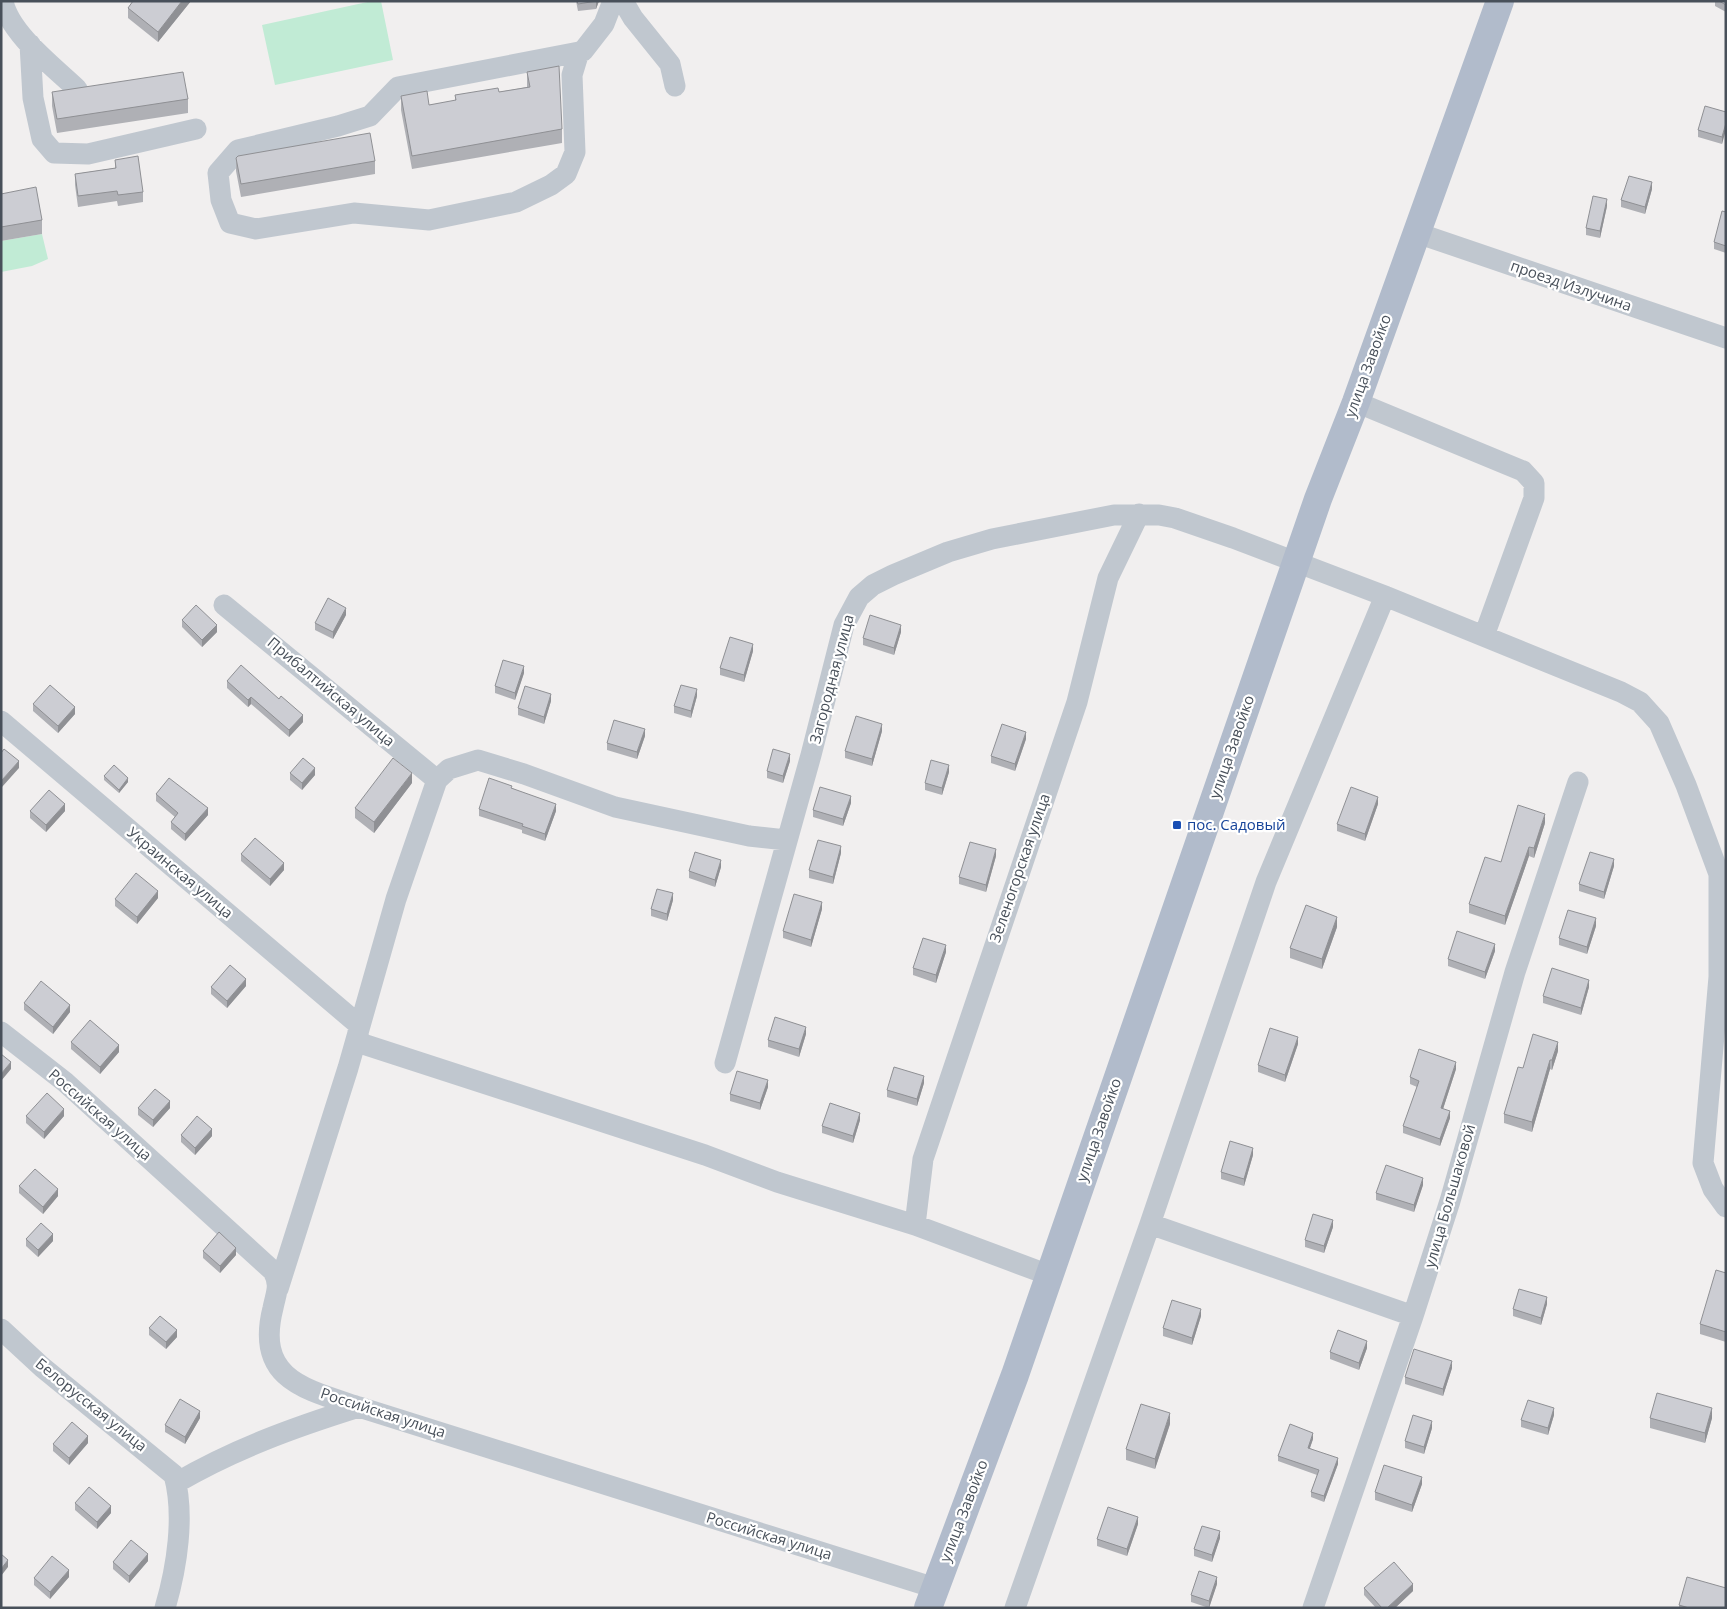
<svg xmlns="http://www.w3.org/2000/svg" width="1727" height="1609" font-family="'Open Sans',sans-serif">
<rect width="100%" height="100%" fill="#f1efef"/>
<path fill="#c1ebd5" d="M372 1H381L393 60 275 85 262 25Z
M42 234 48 259 32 266 1 272V241Z"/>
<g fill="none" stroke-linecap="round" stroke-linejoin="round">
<path stroke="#c0c7cf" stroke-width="21" d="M3 1C9 33 54 67 77 89
M623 1 633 18 670 64 675 86
M30 44 33 98 42 139 54 153 88 154 196 129
M579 52 572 75 575 152 566 174 551 185 516 202 429 220 354 213 256 229 230 223 221 200 218 173 238 150 338 126 370 116 398 87 579 52 583 51 604 24 613 1
M1417 233 1726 338
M1356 402 1523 471 1534 483V498L1484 636
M224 605 437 780
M1 721 359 1025
M358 1031V1038L363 1044 705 1155 777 1182 915 1225 1049 1275
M1 1032 65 1082 273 1271C281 1285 276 1293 273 1308 255 1379 304 1389 359 1407L935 1588
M725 1063 811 755 844 625 859 597 873 585 893 575 948 552 992 539 1114 515H1159L1175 518 1233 538 1385 596 1621 692 1640 702 1659 723 1686 785 1719 874V977L1703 1163 1713 1189 1726 1207
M1150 1224 1413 1316
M915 1225 923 1159 1077 702 1108 578 1139 514
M278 1289 348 1068 396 899 437 780 449 769 478 760 524 774 615 807 749 836 786 840
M1 1329 42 1367 174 1475C185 1515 177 1567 165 1608
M176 1483C234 1449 295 1427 359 1407
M1015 1608 1150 1224 1266 882 1385 596
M1313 1608 1413 1316 1450 1201 1515 972 1578 782"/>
<path stroke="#b1bbcb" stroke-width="28" d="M928 1608 1015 1375 1318 499 1356 402 1500 1"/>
</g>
<path fill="#afb0b5" d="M133 1H191L158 42 128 18V8Z
M576 1H599L596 9 578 11Z
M1715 1H1726V12L1715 6Z
M527 72 562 129V143L412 169 401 110V96L429 105 455 101V95L499 92 527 87Z
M52 92 188 99V113L57 133 52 106Z
M1726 112 1722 144 1698 137V130Z
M236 158 375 161V174L241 197 236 171Z
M115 160 143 192V202L118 206 117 201 78 207 75 185V174L115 168Z
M1652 189 1645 214 1621 207V200Z
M1 194 42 220V234L1 241Z
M1607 206 1600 238 1586 235V228Z
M1726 212V253L1714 249V242Z
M346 615 333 639 315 630V623Z
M182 620 217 632 202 647 182 627Z
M901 632 894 655 863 645V638Z
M753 651 744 682 720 675V668Z
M524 673 515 700 495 693V686Z
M227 681 303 722 289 737 251 704 248 707 227 688Z
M697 696 691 718 674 713V706Z
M551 701 544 724 518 715V708Z
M33 704 75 714 58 733 33 711Z
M882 731 872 766 845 758V751Z
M645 736 637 759 607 750V743Z
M1026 739 1015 771 991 763V756Z
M790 761 783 783 767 778V771Z
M949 772 942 795 925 790V783Z
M290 773 315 775 302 790 290 780Z
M104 776 128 782 119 793 104 780Z
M412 783 374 833 355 818V808Z
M512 788 556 811 545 841 522 833V830L479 816V809Z
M156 794 208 815 185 841 171 829V822L175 817 156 801Z
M851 803 843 826 813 817V810Z
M1378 804 1365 841 1337 831V824Z
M30 811H65L46 832 30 818Z
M1545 823 1534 858 1529 856 1505 925 1469 913V904L1501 862Z
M841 853 833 884 809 878V870Z
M241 854 284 870 270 886 241 861Z
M996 856 986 892 959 884V877Z
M1614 866 1604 899 1579 891V884Z
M721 867 715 887 689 878V871Z
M158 898 137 924 115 906V899Z
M673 900 667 921 651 916V909Z
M822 909 811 947 783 938V931Z
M1596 926 1587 954 1559 945V938Z
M1337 927 1322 969 1290 958V948Z
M1495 951 1485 979 1448 966V959Z
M946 952 936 983 913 975V968Z
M246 986 227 1008 211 994V987Z
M1589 987 1581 1015 1543 1003V996Z
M24 1003 70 1012 53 1034 24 1010Z
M806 1034 799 1057 768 1047V1040Z
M71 1042 119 1052 100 1074 71 1049Z
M1298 1044 1285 1082 1258 1072V1065Z
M1558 1051 1552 1070 1550 1069 1532 1132 1504 1123V1114L1523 1068Z
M1456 1069 1443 1109 1450 1118 1440 1146 1403 1133V1126L1417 1087 1410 1084V1077Z
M924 1083 917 1106 887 1097V1090Z
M768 1087 760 1110 730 1101V1094Z
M138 1108H170L153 1127 138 1115Z
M26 1116H64L44 1139 26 1123Z
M860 1120 853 1143 822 1133V1126Z
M181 1135 212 1136 195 1155 181 1142Z
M1253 1155 1244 1186 1221 1179V1172Z
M1423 1185 1414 1212 1376 1200V1193Z
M19 1186 58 1196 43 1214 19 1193Z
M1333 1227 1324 1253 1305 1247V1240Z
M26 1239 53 1241 38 1257 26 1246Z
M203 1251 236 1255 220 1273 203 1258Z
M1726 1273V1342L1700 1334V1324Z
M1547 1304 1541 1325 1513 1316V1309Z
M1201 1316 1192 1345 1163 1336V1328Z
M149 1328 177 1337 166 1349 149 1335Z
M1367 1348 1359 1370 1330 1359V1352Z
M1452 1368 1443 1396 1405 1384V1377Z
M1554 1415 1548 1435 1521 1427V1420Z
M200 1418 185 1444 165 1432V1425Z
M1650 1418H1712L1705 1443 1650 1428Z
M1170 1424 1155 1469 1126 1460V1449Z
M1432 1428 1424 1454 1405 1448V1441Z
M1313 1439 1310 1448 1338 1464 1324 1502 1311 1497V1492L1317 1475 1278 1461V1456Z
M88 1443 69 1465 53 1451V1444Z
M1422 1484 1412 1512 1375 1500V1492Z
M75 1503 111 1513 97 1529 75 1510Z
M1138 1524 1127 1556 1097 1546V1539Z
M1220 1538 1212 1562 1194 1556V1549Z
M148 1561 129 1583 113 1569V1562Z
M69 1577 50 1599 34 1585V1578Z
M1217 1584 1209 1608 1191 1602V1595Z
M1364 1588 1413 1591 1395 1608H1376L1364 1595Z
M1679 1605 1726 1608H1679Z"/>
<path fill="#8f9094" d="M182 1H191L158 42V32Z
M597 1H599L596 9V2Z
M1726 123V130L1722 144V137Z
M1652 182V189L1645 214V207Z
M1607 199V206L1600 238V231Z
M346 608V615L333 639V632Z
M217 625V632L202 647V640Z
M901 625V632L894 655V648Z
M753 644V651L744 682V675Z
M524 666V673L515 700V693Z
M697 689V696L691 718V711Z
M551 694V701L544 724V717Z
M251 697V704L248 707V700Z
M75 707V714L58 733V726Z
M303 715V722L289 737V730Z
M882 724V731L872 766V759Z
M645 729V736L637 759V752Z
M1026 732V739L1015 771V764Z
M790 754V761L783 783V776Z
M19 761V768L2 787V780Z
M949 765V772L942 795V788Z
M315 768V775L302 790V783Z
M412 773V783L374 833V822Z
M128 778V782L119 793V790Z
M851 796V803L843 826V819Z
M1378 797V804L1365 841V834Z
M65 804V811L46 832V825Z
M556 804V811L545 841V834Z
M208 808V815L185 841V834Z
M1545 814V823L1534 858V848Z
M841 846V853L833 884V877Z
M1529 847V856L1505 925V916Z
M996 849V856L986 892V885Z
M1614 859V866L1604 899V892Z
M721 860V867L715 887V880Z
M284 863V870L270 886V879Z
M158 891V898L137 924V917Z
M673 893V900L667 921V914Z
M822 902V909L811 947V940Z
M1337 917V927L1322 969V959Z
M1596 918V926L1587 954V947Z
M1495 944V951L1485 979V972Z
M946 945V952L936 983V975Z
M246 979V986L227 1008V1001Z
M1589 980V987L1581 1015V1008Z
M70 1005V1012L53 1034V1027Z
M806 1027V1034L799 1057V1049Z
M1298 1037V1044L1285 1082V1075Z
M1558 1042V1051L1552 1070V1060Z
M119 1045V1052L100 1074V1067Z
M1550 1060V1069L1532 1132V1122Z
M11 1062V1069L1 1081V1074Z
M1456 1062V1069L1441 1115V1108Z
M924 1076V1083L917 1106V1099Z
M768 1080V1087L760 1110V1103Z
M170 1101V1108L153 1127V1120Z
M64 1109V1116L44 1139V1132Z
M1450 1111V1118L1440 1146V1139Z
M860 1113V1120L853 1143V1136Z
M212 1129V1136L195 1155V1148Z
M1253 1148V1155L1244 1186V1179Z
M1423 1178V1185L1414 1212V1205Z
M58 1189V1196L43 1214V1207Z
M1333 1220V1227L1324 1253V1246Z
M53 1234V1241L38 1257V1250Z
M236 1248V1255L220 1273V1266Z
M1547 1297V1304L1541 1325V1318Z
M1201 1309V1316L1192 1345V1338Z
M177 1330V1337L166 1349V1342Z
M1367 1341V1348L1359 1370V1363Z
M1452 1361V1368L1443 1396V1389Z
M1554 1408V1415L1548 1435V1428Z
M1712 1408V1418L1705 1443V1433Z
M200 1411V1418L185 1444V1437Z
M1170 1413V1424L1155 1469V1459Z
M1432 1421V1428L1424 1454V1447Z
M1313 1433V1439L1308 1453V1448Z
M88 1436V1443L69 1465V1458Z
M1338 1458V1464L1324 1502V1496Z
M1422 1477V1484L1412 1512V1505Z
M111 1506V1513L97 1529V1522Z
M1138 1517V1524L1127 1556V1549Z
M1220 1531V1538L1212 1562V1555Z
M148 1554V1561L129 1583V1576Z
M8 1560V1567L1 1576V1569Z
M69 1570V1577L50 1599V1592Z
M1217 1577V1584L1209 1608V1601Z
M1413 1584V1591L1395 1608H1387Z"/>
<path fill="#cccdd3" stroke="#8f9094" d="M133 1H182L158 32 128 8Z
M577 1H597L578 4Z
M1719 1H1726V5Z
M559 66 562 129 412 156 401 96 427 91 429 105 456 100 455 95 498 88 499 92 530 87 527 72Z
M183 72 188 99 57 119 52 92Z
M1705 106 1726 112V123L1722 137 1698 130Z
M370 133 375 161 241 184 236 158 238 156Z
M138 156 143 192 118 195 117 191 78 196 75 174 116 168 115 160Z
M1629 176 1652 182 1645 207 1621 200Z
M36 187 42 220 1 227V194Z
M1593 196 1607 199 1600 231 1586 228Z
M1722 211 1726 212V246L1714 242Z
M328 598 346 608 333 632 315 623Z
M196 605 217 625 202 640 182 620Z
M870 615 901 625 894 648 863 638Z
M730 637 753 644 744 675 720 668Z
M503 660 524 666 515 693 495 686Z
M241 665 279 699 281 696 303 715 289 730 251 697 248 700 227 681Z
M50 685 75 707 58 726 33 704Z
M681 685 697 689 691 711 674 706Z
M525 686 551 694 544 717 518 708Z
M856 716 882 724 872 759 845 751Z
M614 720 645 729 637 752 607 743Z
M1002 724 1026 732 1015 764 991 756Z
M4 749 19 761 2 780 1 779V753Z
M773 749 790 754 783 776 767 771Z
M303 758 315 768 302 783 290 773Z
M393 758 412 773 374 822 355 808Z
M931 760 949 765 942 788 925 783Z
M114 765 128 778 119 790 104 776Z
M169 778 208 808 185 834 171 822 178 813 156 794Z
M489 778 512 786 511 788 556 804 545 834 522 826 523 824 479 809Z
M820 787 851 796 843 819 813 810Z
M1351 787 1378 797 1365 834 1337 824Z
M49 790 65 804 46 825 30 811Z
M1518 805 1545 814 1534 848 1529 847 1505 916 1469 904 1485 857 1501 862Z
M255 838 284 863 270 879 241 854Z
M818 840 841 846 833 877 809 870Z
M970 842 996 849 986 885 959 877Z
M695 852 721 860 715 880 689 871Z
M1590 852 1614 859 1604 892 1579 884Z
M136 873 158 891 137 917 115 899Z
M657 889 673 893 667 914 651 909Z
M794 894 822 902 811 940 783 931Z
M1306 905 1337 917 1322 959 1290 948Z
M1568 910 1596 918 1587 947 1559 938Z
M1457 931 1495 944 1485 972 1448 959Z
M923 938 946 945 936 975 913 968Z
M230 965 246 979 227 1001 211 987Z
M1552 968 1589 980 1581 1008 1543 996Z
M41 981 70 1005 53 1027 24 1003Z
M775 1017 806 1027 799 1049 768 1040Z
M90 1020 119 1045 100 1067 71 1042Z
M1270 1028 1298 1037 1285 1075 1258 1065Z
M1533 1034 1558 1042 1552 1060H1550L1532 1122 1504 1114 1518 1067 1523 1068Z
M1419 1049 1456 1062 1441 1108 1450 1111 1440 1139 1403 1126 1419 1081 1410 1077Z
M1 1054 11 1062 1 1074Z
M894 1067 924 1076 917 1099 887 1090Z
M737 1071 768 1080 760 1103 730 1094Z
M155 1089 170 1101 153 1120 138 1108Z
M47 1093 64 1109 44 1132 26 1116Z
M830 1103 860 1113 853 1136 822 1126Z
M197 1116 212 1129 195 1148 181 1135Z
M1230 1141 1253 1148 1244 1179 1221 1172Z
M1386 1165 1423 1178 1414 1205 1376 1193Z
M35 1169 58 1189 43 1207 19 1186Z
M1313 1214 1333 1220 1324 1246 1305 1240Z
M41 1223 53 1234 38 1250 26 1239Z
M219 1232 236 1248 220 1266 203 1251Z
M1716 1270 1726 1273V1332L1700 1324Z
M1519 1289 1547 1297 1541 1318 1513 1309Z
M1172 1300 1201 1309 1192 1338 1163 1328Z
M160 1316 177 1330 166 1342 149 1328Z
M1338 1330 1367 1341 1359 1363 1330 1352Z
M1414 1349 1452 1361 1443 1389 1405 1377Z
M1657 1393 1712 1408 1705 1433 1650 1418Z
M180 1399 200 1411 185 1437 165 1425Z
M1528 1400 1554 1408 1548 1428 1521 1420Z
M1141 1404 1170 1413 1155 1459 1126 1449Z
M1413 1415 1432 1421 1424 1447 1405 1441Z
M72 1422 88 1436 69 1458 53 1444Z
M1290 1424 1313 1433 1308 1448 1338 1458 1324 1496 1311 1492 1319 1470 1278 1456Z
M1384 1465 1422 1477 1412 1505 1375 1492Z
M89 1487 111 1506 97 1522 75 1503Z
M1108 1507 1138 1517 1127 1549 1097 1539Z
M1202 1526 1220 1531 1212 1555 1194 1549Z
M131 1540 148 1554 129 1576 113 1562Z
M1 1554 8 1560 1 1569Z
M52 1556 69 1570 50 1592 34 1578Z
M1394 1562 1413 1584 1387 1608H1382L1364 1588Z
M1199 1571 1217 1577 1209 1601 1191 1595Z
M1687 1577 1726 1588V1608H1689L1679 1605Z"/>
<rect fill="#1a4fb4" stroke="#fff" stroke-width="2" x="1172" y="820" width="10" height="10" rx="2.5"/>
<g text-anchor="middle" stroke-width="4.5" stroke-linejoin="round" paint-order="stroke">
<g font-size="15" fill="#48505a" stroke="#fff">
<text transform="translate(1571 286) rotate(19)" y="5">проезд Излучина</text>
<text transform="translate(1368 366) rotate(-70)" y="5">улица Завойко</text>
<text transform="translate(832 679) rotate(-75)" y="5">Загородная улица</text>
<text transform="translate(331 692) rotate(40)" y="5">Прибалтийская улица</text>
<text transform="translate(1232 747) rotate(-71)" y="5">улица Завойко</text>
<text transform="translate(1020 868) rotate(-71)" y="5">Зеленогорская улица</text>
<text transform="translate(180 873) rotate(40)" y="5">Украинская улица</text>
<text transform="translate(100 1115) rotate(41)" y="5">Российская улица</text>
<text transform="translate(1099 1130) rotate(-71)" y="5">улица Завойко</text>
<text transform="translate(1450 1196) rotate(-74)" y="5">улица Большаковой</text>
<text transform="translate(91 1405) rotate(39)" y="5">Белорусская улица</text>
<text transform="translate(383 1413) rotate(18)" y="5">Российская улица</text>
<text transform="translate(964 1511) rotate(-69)" y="5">улица Завойко</text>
<text transform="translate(769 1536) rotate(17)" y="5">Российская улица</text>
</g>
<g font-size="15" fill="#164399" stroke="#fff" text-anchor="start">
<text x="1187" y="830">пос. Садовый</text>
</g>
</g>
<rect width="1727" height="1609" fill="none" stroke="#48505a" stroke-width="5"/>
</svg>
